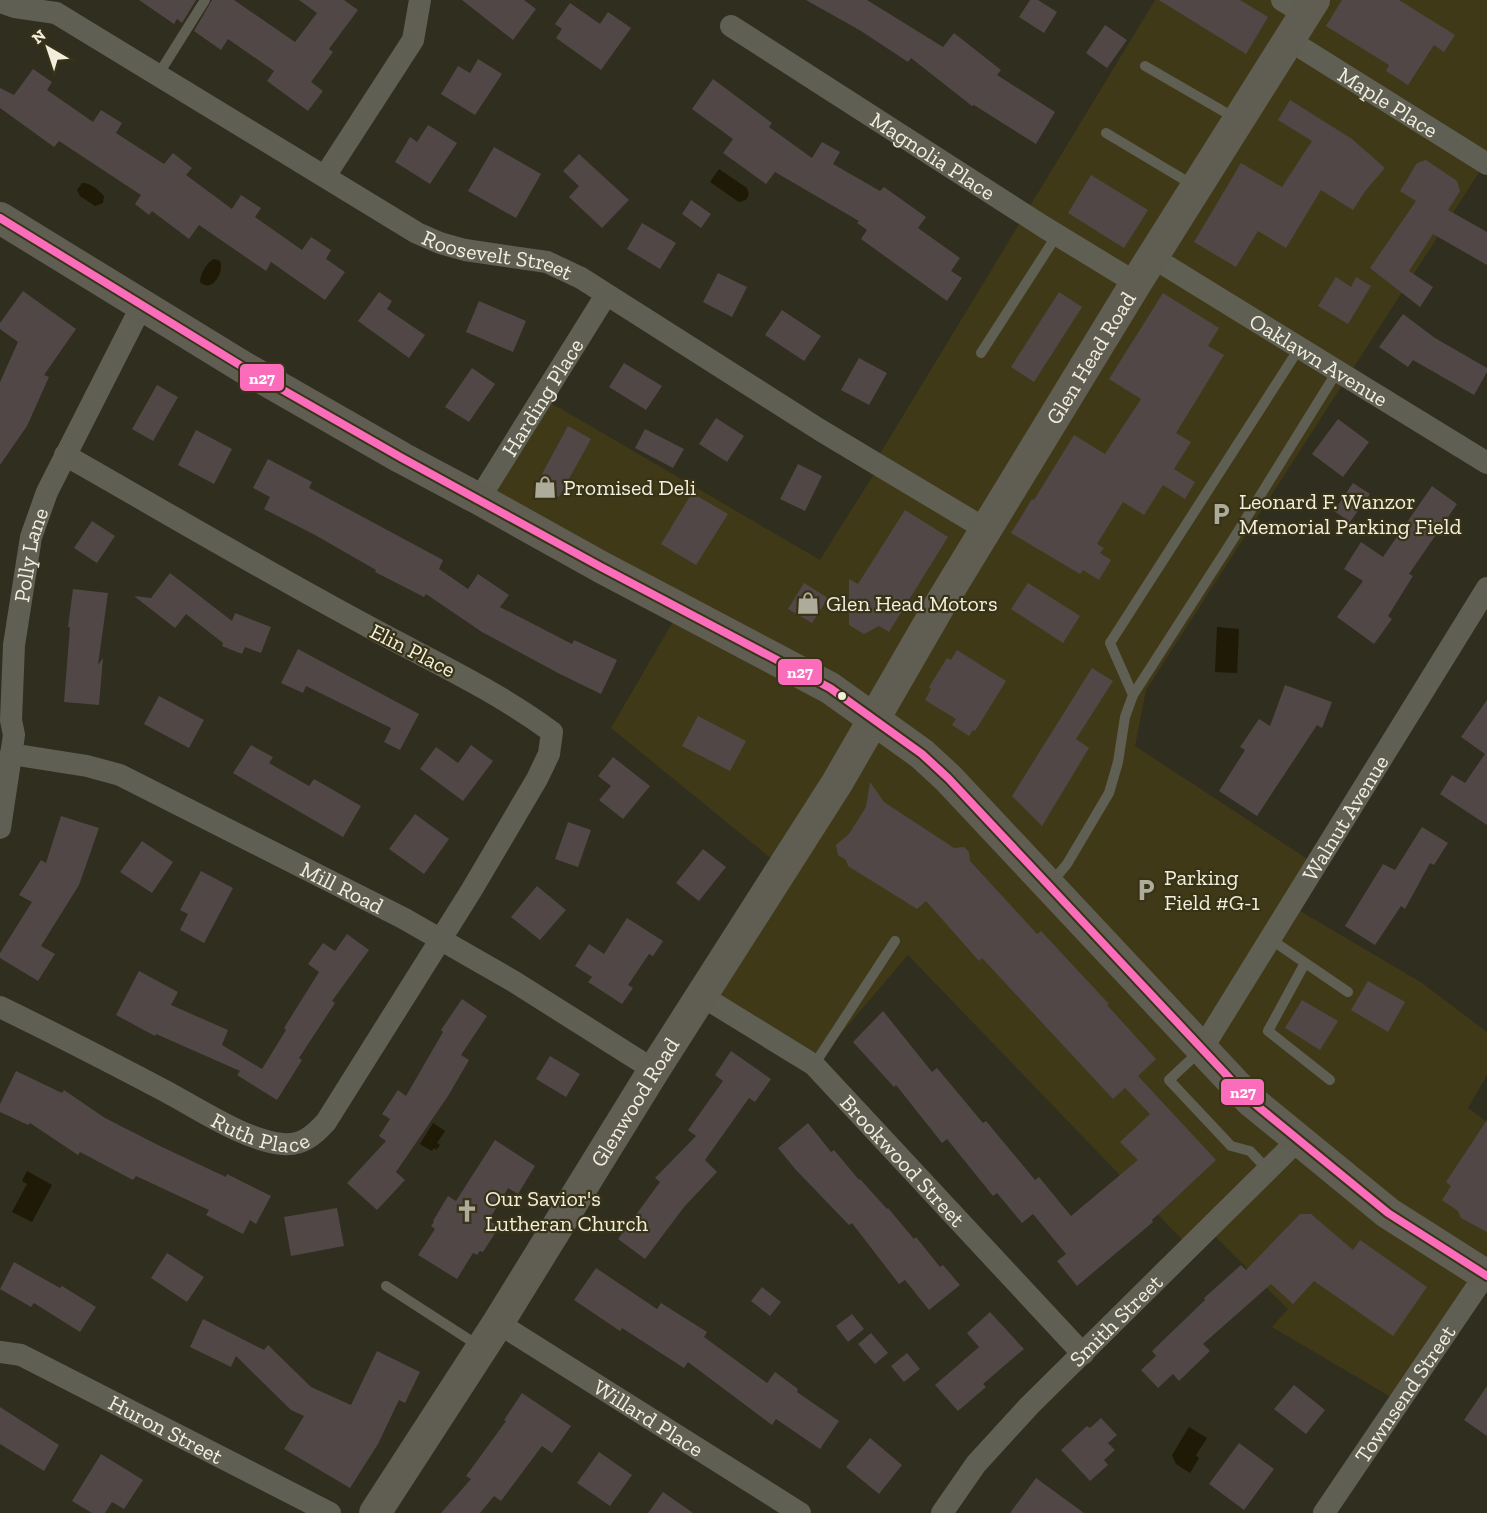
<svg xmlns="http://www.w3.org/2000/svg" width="1487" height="1513" font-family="'Zilla Slab',serif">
<rect width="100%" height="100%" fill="#302e1f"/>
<path fill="#403918" d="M1155 0H1487V160L1146 690 1135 746 1315 864 1290 905 1422 983 1487 1032V1075L1468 1108 1487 1122V1278L1401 1403 1272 1327 1288 1309 1210 1231 1191 1249 908 955 814 1065 703 995 783 868 611 728 681 608 477 500 539 396 820 560 879 466 875 462Z"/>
<path fill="#1e1a06" d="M719 169 747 188 749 194 746 200 739 202 710 182Z
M82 183C89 182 99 190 104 196L103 203 95 206 80 196 77 190Z
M214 259 220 261C225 271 212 294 200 282 200 274 207 262 214 259Z
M1217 627 1239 629 1237 673 1215 672Z
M433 1123 445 1131 437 1143 440 1145 436 1150 434 1148 432 1151 420 1144Z
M27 1171 52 1185 32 1222 12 1212 27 1184 22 1181Z
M1189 1427 1207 1438 1196 1455 1199 1458 1190 1473 1176 1464 1172 1455Z"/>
<path fill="#514747" d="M139 0H196L182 23 177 19 174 24Z
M212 0H234L295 42 317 13 299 0H344L358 10 329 49 333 52 311 82 323 91 308 111 267 81 274 71 228 39 221 50 194 31Z
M462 0H524L536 9 513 40Z
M806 0H867L943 47 954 33 1001 70 997 75 1055 112 1036 144 974 105 972 106 911 58 908 62 861 31Z
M1030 0H1038L1057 12 1044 33 1019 17Z
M1159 0H1240L1268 17 1246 54Z
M1342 0H1399L1455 35 1444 52 1434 45 1408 85 1386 71 1389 65 1326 26Z
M570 3 600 24 608 12 631 28 601 70 556 38 562 29 555 24Z
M1105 25 1127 40 1107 68 1086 53Z
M478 59 502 74 475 115 441 94 458 66 470 73Z
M33 69 52 82 47 90 93 122 101 110 122 123 116 133 164 164 173 153 192 168 186 175 232 209 241 195 261 208 255 217 302 250 311 237 331 250 326 259 345 272 325 300 271 262 266 271 199 225 189 239 152 211 149 215 135 204 141 195 59 141 54 147 0 108V88L14 95Z
M713 79 772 123 769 127 812 158 822 142 840 152 833 164 880 191 884 187 926 217 918 228 960 258 951 271 962 278 947 301 861 239 867 230 857 223 859 221 775 172 766 184 723 153 733 139 692 109Z
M1290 100 1352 139 1385 168 1366 190 1353 210 1321 190 1286 248 1258 231 1236 267 1194 242 1241 163 1282 187 1312 141 1278 120Z
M428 125 457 143 430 184 395 162 410 137 417 142Z
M494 147 541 174 516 218 468 191Z
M579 154 629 200 602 228 569 197 579 186 563 171Z
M1426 160 1457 181 1460 191 1448 210 1487 232V265L1433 234 1409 271 1433 287 1420 307 1370 268 1416 201 1400 191 1417 163Z
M1091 175 1148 210 1124 248 1068 213Z
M691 200 711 214 701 228 682 214Z
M642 223 676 243 660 269 627 249Z
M718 273 747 287 732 317 703 302Z
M1336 277 1351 287 1356 277 1371 286 1348 324 1318 306Z
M23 291 76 329 44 375 49 377 27 426 0 465V382L18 342 0 329V323Z
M379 292 392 301 387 309 425 335 409 358 358 321Z
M1059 292 1082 307 1034 382 1011 367Z
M1163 293 1219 328 1208 346 1224 355 1176 433 1191 442 1174 469 1195 482 1185 499 1163 485 1144 515 1123 502 1097 544 1104 548 1100 553 1111 560 1099 580 1083 570 1080 574 1011 533 1032 499 1034 500 1074 435 1105 454 1141 399 1109 379Z
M479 301 526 321 513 352 466 332Z
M782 310 821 336 804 361 765 335Z
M1403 314 1435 338 1487 368V372L1474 395 1413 360 1408 367 1379 347Z
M859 358 887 373 869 405 841 390Z
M624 363 662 386 646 410 609 387Z
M472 368 495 384 469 422 445 407Z
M157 385 178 397 153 441 132 429Z
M716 418 744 436 727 462 699 444Z
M1338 419 1369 442 1343 477 1312 454Z
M568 426 591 439 559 497 536 485Z
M645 429 684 449 673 468 635 448Z
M196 430 232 449 214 484 178 465Z
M268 459 312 482 309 488 443 560 439 569 468 589 478 574 509 595 500 607 572 644 574 640 617 660 601 694 558 673 482 632 426 594 424 597 375 572 376 570 315 535 264 509 270 497 253 488Z
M798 464 822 476 805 511 780 499Z
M1353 483 1370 494 1350 522 1334 511Z
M1432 486 1457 504 1409 574 1413 576 1388 616 1392 619 1374 644 1337 617 1363 581 1344 569 1361 542 1383 557Z
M692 493 728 514 696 565 661 544Z
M905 510 948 537 889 632 879 626 864 634 849 625V579L858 584Z
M92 521 115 536 97 563 74 548Z
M170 573 232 621 235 613 271 627 261 653 245 647 242 654 222 646 223 643 186 614 175 628 134 596 151 598Z
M804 583 828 598 812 623 788 609Z
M1028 583 1080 616 1063 643 1011 609Z
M73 589 108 593 98 665 103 658 99 705 64 702 70 627H68Z
M298 649 419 714 400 750 384 742 391 728 306 686 303 693 281 683Z
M957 650 1006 681 975 731 973 730 969 736 952 725 956 719 925 700 931 689 929 687 947 658 951 660Z
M1092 668 1113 681 1076 739 1089 748 1042 826 1012 796Z
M1285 685 1332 702 1322 728 1317 725 1257 816 1219 791 1245 750 1240 747 1259 719 1270 726Z
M159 696 204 720 189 748 144 724Z
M1487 700V825L1440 794 1452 775 1465 783 1485 754 1461 737Z
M698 716 746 741 730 771 682 746Z
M251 745 273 757 269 763 309 786 314 779 361 806 343 837 233 773Z
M471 745 493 761 463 801 420 769 436 747 458 763Z
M613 757 650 786 623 819 599 800 611 786 598 776Z
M870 782 884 802 954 848 964 847 969 852 970 861 1037 934 1041 931 1109 1004 1107 1005 1156 1059 1138 1076 1216 1160 1152 1220 1153 1222 1077 1286 1057 1261 1066 1254 1033 1214 1022 1223 997 1193 993 1196 947 1139 942 1143 896 1085 894 1087 853 1042 883 1011 932 1072 937 1068 983 1123 986 1121 1035 1180 1039 1177 1071 1216 1138 1160 1120 1142 1150 1114 1125 1088 1113 1099 982 958 979 961 926 901 917 909 848 866 846 860 838 855 836 845 849 834 866 807Z
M415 814 449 839 424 874 389 849Z
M61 816 99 828 79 885 41 946 55 954 38 981 0 958V953L32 902 19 895 41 860 46 863Z
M568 822 591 830 578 867 555 859Z
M1422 827 1448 843 1434 865 1430 863 1405 909 1401 906 1375 945 1345 926 1383 864 1395 870Z
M142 841 173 862 152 893 120 872Z
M703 849 726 867 699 901 676 883Z
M201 871 233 888 204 943 180 930 188 914 180 910Z
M537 886 566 910 540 940 511 917Z
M627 918 663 941 653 956 649 954 628 985 633 988 622 1004 588 982 592 977 575 966 589 944 604 954Z
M347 934 369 950 332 1001 335 1003 299 1058 302 1060 277 1100 237 1075 240 1071 156 1034 155 1036 116 1015 139 971 178 992 171 1005 228 1030 222 1045 262 1069 286 1030 284 1028 319 972 308 964 323 943 335 951Z
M1368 981 1405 1002 1388 1032 1351 1010Z
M462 999 487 1016 461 1055 469 1060 448 1096 396 1172 405 1180 377 1210 347 1183 386 1141 379 1136 390 1119 382 1114 398 1090 406 1096 443 1032 441 1030Z
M1302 1000 1338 1021 1320 1050 1285 1028Z
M731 1051 771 1079 755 1102 749 1098 705 1160 717 1172 684 1207 645 1259 618 1239 660 1182 655 1178 696 1136 688 1130 723 1081 715 1075Z
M550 1056 580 1074 566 1097 536 1079Z
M16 1071 62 1093 64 1090 105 1118 162 1147 226 1177 227 1174 271 1196 256 1224 250 1220 243 1234 206 1215 209 1210 136 1176 133 1180 80 1152 78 1155 30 1123 28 1125 0 1112V1104Z
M1487 1120V1232L1461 1218 1458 1211 1442 1200 1451 1186 1446 1182Z
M808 1123 831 1152 834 1150 859 1180 860 1179 887 1209 888 1208 914 1239 916 1237 940 1267 943 1265 960 1285 929 1310 905 1280 899 1284 852 1223 849 1225 796 1170 778 1148Z
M495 1140 535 1166 518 1194 508 1188 489 1220 499 1227 483 1252 480 1251 477 1255 473 1253 457 1279 418 1255 435 1229 431 1226 434 1222 433 1221 448 1196 456 1201Z
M337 1208 344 1246 291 1256 284 1217Z
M1300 1214H1311L1353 1250 1360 1240 1427 1287 1393 1336 1314 1281 1293 1304 1271 1284 1203 1344 1210 1351 1179 1381 1173 1374 1158 1388 1141 1370 1156 1356 1152 1351 1205 1300 1204 1298 1241 1265 1246 1270Z
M167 1253 204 1277 187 1302 151 1278Z
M14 1262 60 1288 62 1286 96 1307 80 1332 34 1303 31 1307 0 1289Z
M596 1268 657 1309 661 1303 707 1332 704 1337 767 1383 775 1372 798 1389 797 1392 839 1421 820 1449 776 1419 772 1425 688 1362 684 1368 622 1328 620 1331 574 1300Z
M762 1287 781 1302 770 1316 751 1301Z
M990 1312 1024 1349 983 1384 986 1387 958 1411 935 1385 979 1347 967 1333Z
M852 1314 864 1329 848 1342 836 1326Z
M203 1319 264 1350 268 1345 311 1387 351 1405 377 1351 420 1372 405 1403 399 1400 378 1444 350 1488 284 1449 304 1416 291 1410 236 1356 231 1367 190 1347Z
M871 1333 888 1353 875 1364 858 1344Z
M907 1353 920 1369 904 1382 891 1366Z
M1294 1385 1325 1410 1306 1434 1274 1409Z
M1487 1386V1436L1464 1420Z
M522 1393 571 1426 552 1453 542 1446 501 1501 494 1496 480 1513H441L471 1479 466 1476 506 1421 504 1420Z
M0 1407 59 1445 44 1471 0 1444Z
M1101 1418 1117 1435 1108 1443 1115 1450 1104 1460 1108 1465 1090 1481 1061 1450 1087 1426 1090 1428Z
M870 1438 902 1465 879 1494 846 1467Z
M1239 1443 1274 1469 1244 1510 1209 1484Z
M599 1452 632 1475 610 1506 577 1483Z
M101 1454 143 1480 124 1509 112 1502 105 1513H92L72 1501Z
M1036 1478 1084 1513H1010Z
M663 1492 693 1513H648Z"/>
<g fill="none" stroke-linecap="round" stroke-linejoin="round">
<path stroke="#605f54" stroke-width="10" d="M1145 66 1235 118
M158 75 205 0
M1106 133 1193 185
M981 353 1057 235
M1133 695 1110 643 1300 347
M1051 883 1067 864 1109 793 1118 762 1125 717 1133 695 1232 541 1338 370
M1270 939 1348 992
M1305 963 1268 1031 1330 1080
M1200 1051 1169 1080 1231 1146 1250 1151 1268 1170
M814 1065 895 941
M386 1286 479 1346"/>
<g stroke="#605f54" stroke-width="22">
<path d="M1282 0 1305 14"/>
<path id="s1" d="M0 2 15 7 56 13 417 233 440 243 465 250 547 262 581 278 820 430 987 530"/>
<path id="s2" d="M731 26 1044 227 1136 283"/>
<path id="s3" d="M1289 40 1487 164"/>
<path d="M325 176 413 40 420 0"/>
<path id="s4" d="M1152 257 1487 463"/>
<path id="s5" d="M479 499 606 295"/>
<path id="s6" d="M11 754 87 766 120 775 403 918 513 981 654 1070"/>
<path id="s7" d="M0 828 14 735 11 720 14 645 31 537 47 492 142 305"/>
<path id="s8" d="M702 996 814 1065 1083 1354"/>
<path id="s9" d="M0 1007C56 1034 112 1063 167 1092 200 1110 247 1141 283 1144 302 1146 314 1135 326 1122L471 891 537 779 549 754 552 732C495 690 432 661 371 628 268 573 167 513 65 455"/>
<path id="s10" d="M1202 1049 1487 588"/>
<path id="s11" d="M498 1323 800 1513"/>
<path id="s12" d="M0 1352 21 1355 330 1513"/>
<path id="s13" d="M942 1513 976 1464 1029 1406 1299 1139"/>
<path id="s14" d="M1324 1513 1485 1275"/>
</g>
<g stroke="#605e53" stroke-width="32">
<path d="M0 218 243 367 402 458 479 499 601 567 830 688 922 754 948 778 1250 1100 1388 1213 1487 1276"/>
<path id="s15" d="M375 1513 498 1323 654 1070 837 783 938 608 1136 283 1314 0"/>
</g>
<g stroke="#383317" stroke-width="12">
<path id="bus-1" d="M0 218 243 367 402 458 601 567 830 688 922 754 948 778 1250 1100 1388 1213 1487 1276"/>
</g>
<use href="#bus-1" stroke="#fb6dba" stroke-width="8"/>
</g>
<defs>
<g id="shop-bare" transform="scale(1.8)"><path d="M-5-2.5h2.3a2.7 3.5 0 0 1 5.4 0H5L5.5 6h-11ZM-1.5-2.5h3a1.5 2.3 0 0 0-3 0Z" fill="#adab9a" stroke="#383317" stroke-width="2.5" paint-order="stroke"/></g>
<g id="parking-bare" transform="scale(1.8)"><path d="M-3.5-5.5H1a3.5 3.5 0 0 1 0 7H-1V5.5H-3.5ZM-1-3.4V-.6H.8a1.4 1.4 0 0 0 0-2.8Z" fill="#adab9a" stroke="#383317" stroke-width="2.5" paint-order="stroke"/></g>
<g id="church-bare" transform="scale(1.8)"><path d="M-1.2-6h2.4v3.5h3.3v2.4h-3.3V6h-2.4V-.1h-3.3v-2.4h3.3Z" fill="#adab9a" stroke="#383317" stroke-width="2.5" paint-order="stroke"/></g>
</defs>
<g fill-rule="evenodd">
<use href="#shop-bare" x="545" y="487"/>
<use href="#parking-bare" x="1221" y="514"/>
<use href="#shop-bare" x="808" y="603"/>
<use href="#parking-bare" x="1146" y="890"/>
<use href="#church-bare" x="467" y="1211"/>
</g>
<circle fill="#f1eedd" stroke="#383317" stroke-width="2" cx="842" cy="696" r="5"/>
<g text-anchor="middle" stroke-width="4.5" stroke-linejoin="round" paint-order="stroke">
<g font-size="22" fill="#f1eedd" stroke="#383317">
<text dy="8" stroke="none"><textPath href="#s3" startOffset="117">Maple Place</textPath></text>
<text dy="8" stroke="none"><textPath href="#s2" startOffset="240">Magnolia Place</textPath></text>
<text dy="8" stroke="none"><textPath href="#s1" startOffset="564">Roosevelt Street</textPath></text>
<text dy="8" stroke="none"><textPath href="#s15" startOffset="1359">Glen Head Road</textPath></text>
<text dy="8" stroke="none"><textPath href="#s4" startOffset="196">Oaklawn Avenue</textPath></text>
<text dy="8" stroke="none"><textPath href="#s5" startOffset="120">Harding Place</textPath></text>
<text dy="8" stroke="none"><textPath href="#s7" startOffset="276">Polly Lane</textPath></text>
<text transform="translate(413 650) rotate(27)" y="8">Elin Place</text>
<text dy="8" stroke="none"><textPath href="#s10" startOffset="272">Walnut Avenue</textPath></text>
<text dy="8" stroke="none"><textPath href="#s6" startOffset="360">Mill Road</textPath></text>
<text dy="8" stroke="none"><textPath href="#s15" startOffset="486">Glenwood Road</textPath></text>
<text dy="8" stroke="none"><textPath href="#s9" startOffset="291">Ruth Place</textPath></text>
<text dy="8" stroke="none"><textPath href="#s8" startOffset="262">Brookwood Street</textPath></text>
<text dy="8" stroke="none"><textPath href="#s13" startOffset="260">Smith Street</textPath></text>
<text dy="8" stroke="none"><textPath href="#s14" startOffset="144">Townsend Street</textPath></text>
<text dy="8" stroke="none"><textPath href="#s11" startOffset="178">Willard Place</textPath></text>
<text dy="8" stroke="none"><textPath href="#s12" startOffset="184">Huron Street</textPath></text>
</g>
<g font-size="22" fill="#f1eedd" stroke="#383317" text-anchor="start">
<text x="563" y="495">Promised Deli</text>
<text x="1239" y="509">Leonard F. Wanzor<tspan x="1239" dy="25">Memorial Parking Field</tspan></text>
<text x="826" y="611">Glen Head Motors</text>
<text x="1164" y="885">Parking<tspan x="1164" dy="25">Field #G-1</tspan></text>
<text x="485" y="1206">Our Savior's<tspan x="485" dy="25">Lutheran Church</tspan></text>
</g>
</g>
<g stroke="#383317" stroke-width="2">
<rect x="239" y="363" width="46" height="29" rx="6" fill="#fb6dba"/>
<rect x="777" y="658" width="46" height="28" rx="6" fill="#fb6dba"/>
<rect x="1220" y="1078" width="45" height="28" rx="6" fill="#fb6dba"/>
</g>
<g font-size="16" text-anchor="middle" font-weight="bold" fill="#fff">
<text x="262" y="384">n27</text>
<text x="800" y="678">n27</text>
<text x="1243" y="1098">n27</text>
</g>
<g transform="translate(48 48) rotate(321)" stroke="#383317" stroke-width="4.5" paint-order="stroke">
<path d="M0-4.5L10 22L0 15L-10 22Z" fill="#f1eedd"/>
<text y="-9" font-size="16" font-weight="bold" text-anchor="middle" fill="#f1eedd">N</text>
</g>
</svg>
